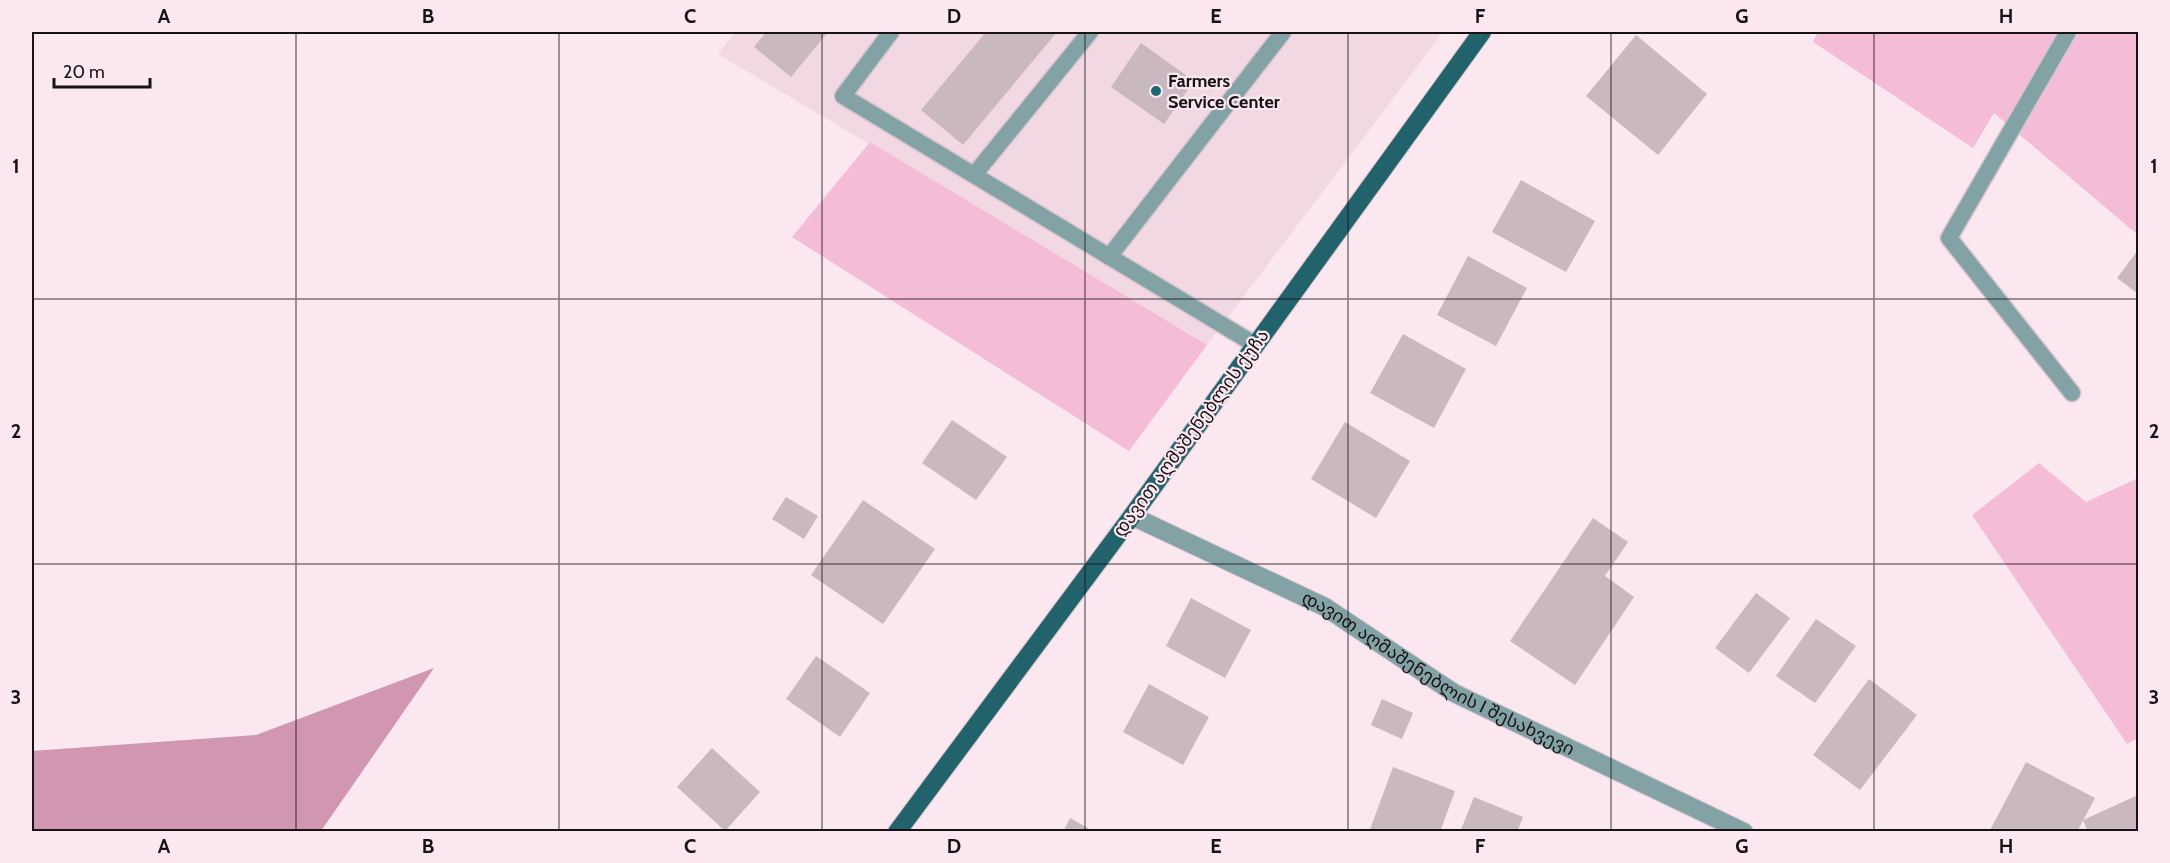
<svg xmlns="http://www.w3.org/2000/svg" width="2170" height="863" font-family="Cabin,'Noto Sans Georgian',sans-serif">
<rect width="100%" height="100%" fill="#fae7f0"/>
<path fill="#f2d8e3" d="M735 32H1443L1207 345 718 54Z"/>
<path fill="#f5bcd7" d="M1818 32H2138V235L1994 113 1973 148 1813 42Z
M870 142 1207 345 1129 451 792 237Z
M2039 463 2086 502 2138 478V738L2127 744 1972 515Z"/>
<path fill="#d096b2" d="M434 668 321 831H32V751L256 735Z"/>
<path fill="#cab8c0" d="M766 32H828L791 77 754 47Z
M986 32H1057L963 145 921 110Z
M1636 35 1707 94 1658 155 1586 96Z
M1141 43 1194 81 1164 124 1111 87Z
M1521 180 1595 221 1566 272 1492 232Z
M2138 250V292L2137 293 2117 278Z
M1468 256 1527 288 1496 346 1437 315Z
M1403 334 1466 369 1434 428 1370 393Z
M952 420 1007 457 976 500 922 463Z
M1345 422 1410 461 1376 518 1311 479Z
M786 497 818 516 804 539 772 519Z
M863 500 935 549 883 624 811 575Z
M1593 518 1628 542 1605 576 1634 597 1575 685 1510 641Z
M1756 593 1790 618 1749 673 1715 648Z
M1191 598 1251 630 1225 678 1166 646Z
M1816 619 1856 646 1815 703 1776 676Z
M816 656 870 693 840 737 786 699Z
M1869 679 1917 715 1860 790 1813 755Z
M1149 684 1209 717 1183 765 1123 732Z
M1382 699 1413 713 1402 739 1371 725Z
M712 748 760 792 725 831 677 787Z
M2026 762 2095 798 2077 832H1989Z
M1393 767 1455 791 1440 832H1369Z
M2138 795V832H2088L2083 820Z
M1474 797 1523 817 1517 832H1460Z
M1070 818 1095 832H1063Z"/>
<g fill="none" stroke-linecap="round" stroke-linejoin="round">
<g stroke="#d6c5cd" stroke-width="19">
<path id="lane" d="M891 32 843 96 1254 344
M2068 32 1949 238 2072 393
M974 175 1090 32
M1109 257 1283 32"/>
</g>
<g stroke="#d6c5cd" stroke-width="20">
<g id="street">
<path id="s1" d="M1132 516 1325 607 1454 693 1744 832"/>
</g>
</g>
<g stroke="#d6c5cd" stroke-width="20">
<path id="primary" d="M897 832 1132 516 1482 32"/>
</g>
<use href="#lane" stroke="#83a2a6" stroke-width="16"/>
<use href="#street" stroke="#83a2a6" stroke-width="18"/>
<use href="#primary" stroke="#22626b" stroke-width="18"/>
</g>
<path fill="none" stroke="#181215" stroke-width="1.5" stroke-opacity="0.55" d="M296 32V832M559 32V832M822 32V832M1085 32V832M1348 32V832M1611 32V832M1874 32V832M32 299H2138M32 564H2138"/>
<circle fill="#1b6670" stroke="#fae7f0" stroke-width="2" cx="1156" cy="91" r="6"/>
<g text-anchor="middle" stroke-width="4.5" stroke-linejoin="round" paint-order="stroke">
<g font-size="18" font-weight="bold" fill="#181215" stroke="#fae7f0" text-anchor="start">
<text x="1168" y="87">Farmers<tspan x="1168" dy="21">Service Center</tspan></text>
</g>
<g font-size="18" fill="#181215" stroke="#fae7f0">
<text transform="translate(1191 433) rotate(-54)" y="6">დავით აღმაშენებლის ქუჩა</text>
<text dy="6" stroke="none"><textPath href="#s1" startOffset="345">დავით აღმაშენებლის I შესახვევი</textPath></text>
</g>
</g>
<rect width="2170" height="863" fill="none" stroke="#fae7f0" stroke-width="66"/>
<path d="M54 78v9h96v-9" fill="none" stroke="#181215" stroke-width="3"/>
<text x="63" y="78" font-size="18" fill="#181215" stroke="#fae7f0" stroke-width="4.5" paint-order="stroke">20 m</text>
<rect x="33" y="33" width="2104" height="797" fill="none" stroke="#181215" stroke-width="2"/>
<g font-size="20" text-anchor="middle" font-weight="bold" fill="#181215">
<text x="164" y="23">A</text>
<text x="428" y="23">B</text>
<text x="690" y="23">C</text>
<text x="954" y="23">D</text>
<text x="1216" y="23">E</text>
<text x="1480" y="23">F</text>
<text x="1742" y="23">G</text>
<text x="2006" y="23">H</text>
<text x="16" y="173">1</text>
<text x="2154" y="173">1</text>
<text x="16" y="438">2</text>
<text x="2154" y="438">2</text>
<text x="16" y="704">3</text>
<text x="2154" y="704">3</text>
<text x="164" y="853">A</text>
<text x="428" y="853">B</text>
<text x="690" y="853">C</text>
<text x="954" y="853">D</text>
<text x="1216" y="853">E</text>
<text x="1480" y="853">F</text>
<text x="1742" y="853">G</text>
<text x="2006" y="853">H</text>
</g>
</svg>
